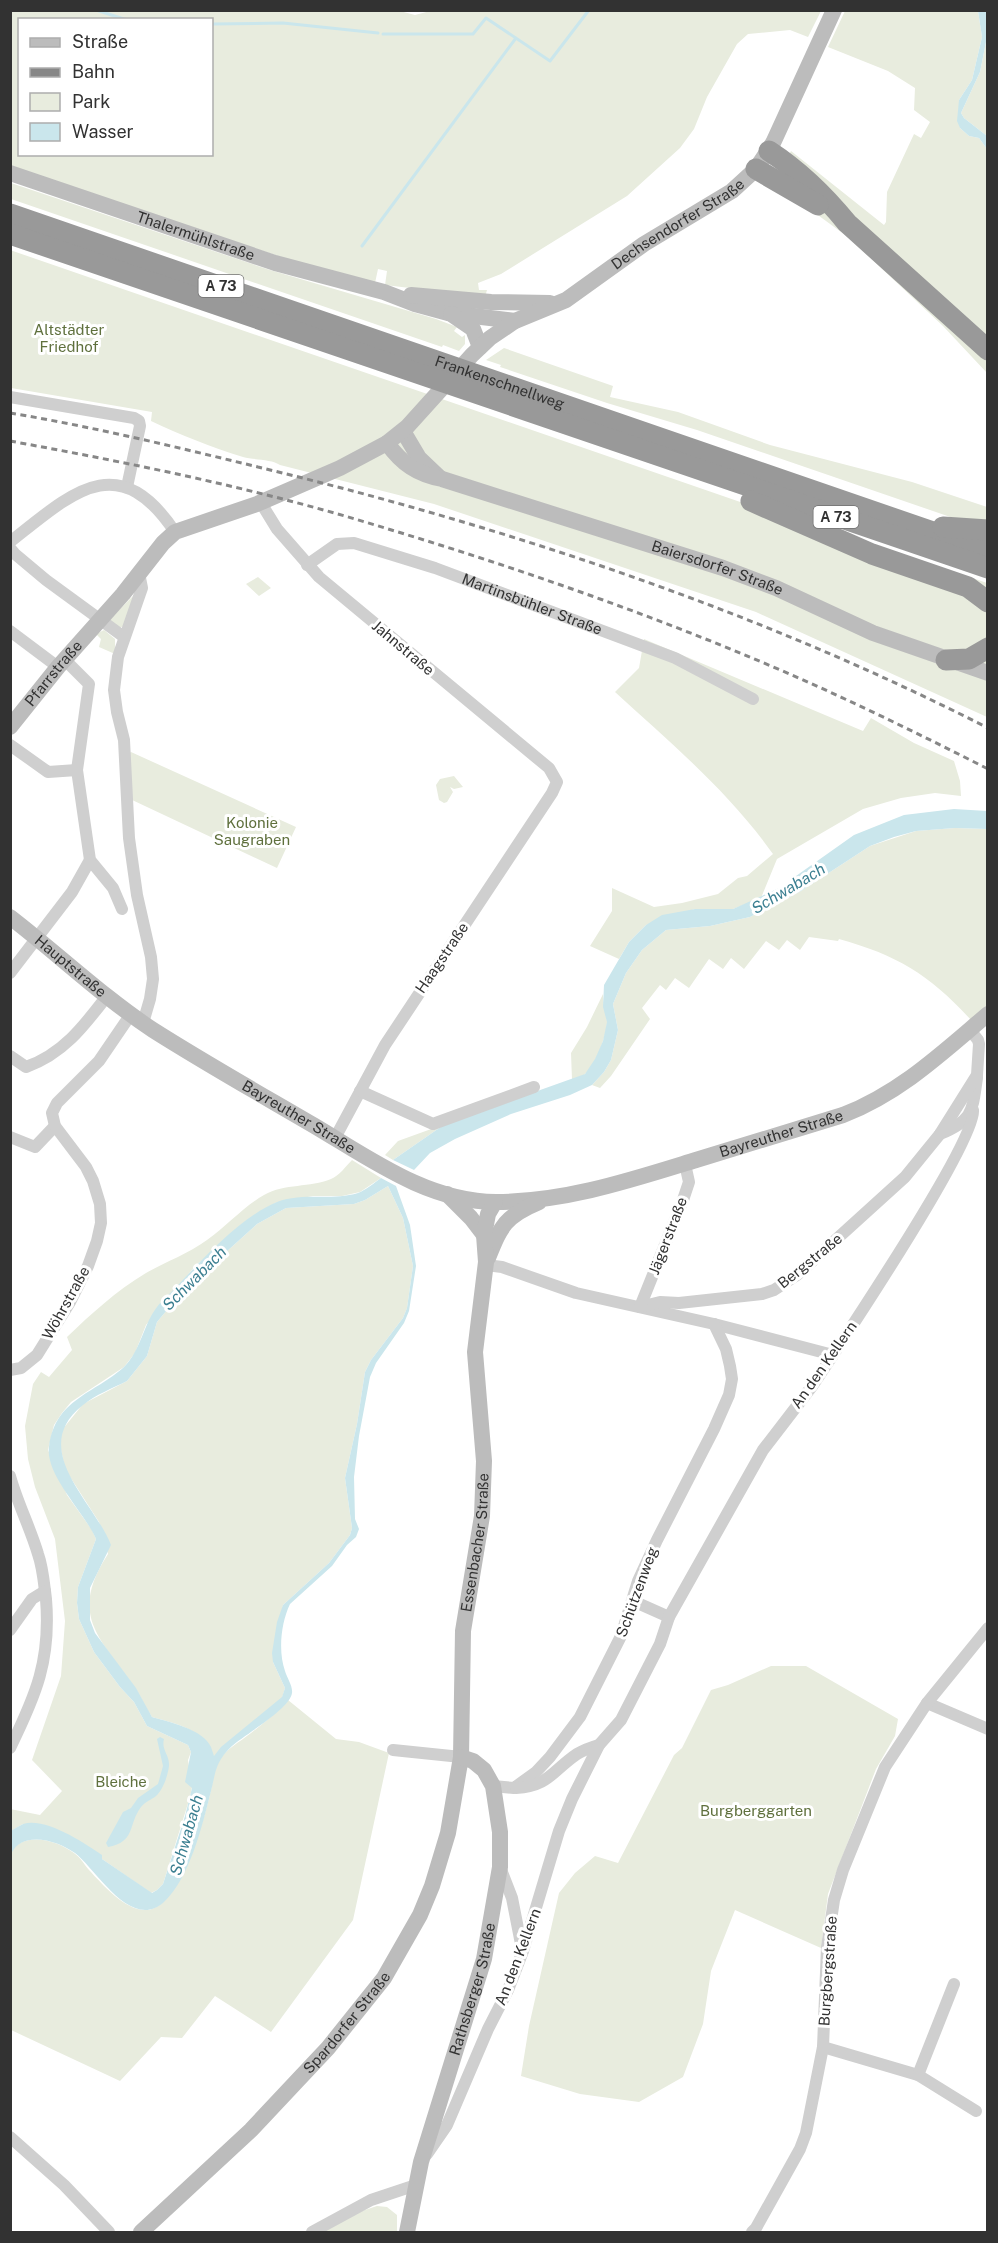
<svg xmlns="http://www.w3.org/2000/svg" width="998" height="2243" font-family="'Public Sans',sans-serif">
<rect width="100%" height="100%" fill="#fff"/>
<path fill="#e8ecde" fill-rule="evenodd" d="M396 10 415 15 434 10 821 11 808 37 790 30 748 34 737 44 707 97 694 129 680 148 627 196 501 274 478 283 479 290H487L485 297 385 285 387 271 378 269 375 283 330 273 11 168V11ZM20 20H212V154H20Z
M845 11H978L982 37 972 80 959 100 960 128 969 136 979 138 987 149V373L943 326 848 237 815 213 777 177 791 151 884 225 886 222 887 192 914 134 921 138 930 122 914 110 915 88 888 71 828 47Z
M987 37V136L964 118 961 113 980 72Z
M11 183 270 270 436 319 457 327 454 331 462 337 465 335V344L459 351 443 345 442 347 11 199Z
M10 250 749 505 844 534 987 583V717L756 612 434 504 280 465C272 459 254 460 243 457 211 447 181 435 151 421L152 412 11 388Z
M504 348 613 386 610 397 678 412 770 445 912 482 987 507V526L965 522 697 430 607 403 500 367 501 365 486 360Z
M258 577 271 588 259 596 246 584Z
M135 594 124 626 119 628 108 621Z
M104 630 115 639V654L99 647 101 639 96 634Z
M644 639 863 731 871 718 914 743 954 761 960 781 961 796 935 793 901 798 863 809 777 859 761 898 733 909H695L646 925 629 942 619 959 590 946 612 911V888L654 907 682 903 718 894 738 878 747 876 773 854C729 792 671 743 615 692L639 668Z
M131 752 296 827 277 868 130 799 127 754Z
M454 776 463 787 454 789 450 787 453 792 447 802 444 803 439 800 436 785 440 779Z
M955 828 987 829V1006L971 1020C930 975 897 955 839 939L838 941 809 937 800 950 787 940 779 950 766 941 744 969 731 958 723 969 709 959 689 988 675 978 666 990 660 985 642 1008 650 1019 611 1076 600 1088 592 1085 604 1072 611 1060 618 1030 613 1004 626 973 642 950 666 930 710 926 750 917 801 891 870 846 916 831Z
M603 994C603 1005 607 1014 607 1022 607 1035 595 1066 585 1074 582 1077 575 1078 572 1080L571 1053 587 1027Z
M445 1124 393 1160 385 1155 398 1141Z
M352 1160 381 1178 360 1192 342 1196H313L275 1203 196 1265 146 1325 135 1353 124 1367 71 1402 62 1413 54 1425 48 1450 67 1495 92 1530 96 1539 78 1587 77 1603 79 1619 94 1652 120 1687 134 1702 147 1726 188 1745 191 1752 188 1760 192 1787 190 1797 163 1884 157 1890 151 1893 102 1859 23 1824 11 1831 10 1809 40 1815 62 1791 32 1760 61 1676 65 1621 55 1539 35 1487 28 1459 25 1426 33 1384 41 1372 49 1377 72 1350 67 1337C91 1314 116 1291 146 1273 165 1262 188 1254 207 1240 227 1226 243 1207 264 1195 285 1183 310 1188 331 1179 339 1176 346 1166 352 1160Z
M388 1186 403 1218 413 1266 407 1308 403 1318 371 1360 365 1372 357 1424 345 1478 352 1528 350 1535 329 1563 283 1605 273 1662 285 1688 282 1698 214 1757C201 1728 180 1725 152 1717 145 1707 140 1694 133 1685 98 1636 69 1614 108 1554L99 1522 65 1469 60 1445 62 1430 83 1404 127 1381 147 1356 157 1322 183 1291 257 1224 286 1208 354 1204 365 1200Z
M771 1666H806L898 1719 895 1736 876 1769 828 1894 821 1948 735 1910 711 1971 703 2024 683 2077 639 2102 580 2094 521 2076 529 2026 559 1893 575 1873 595 1856 618 1863 674 1755 682 1748 711 1690 728 1685Z
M288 1700 336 1739 359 1742 389 1753 353 1920 271 2032 215 1996 182 2038 161 2037 120 2081 11 2030 10 1854C22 1830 57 1840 74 1853 80 1857 84 1864 89 1870 103 1885 126 1912 148 1910 179 1906 204 1821 210 1794 213 1784 213 1771 217 1763 223 1751 241 1741 251 1733 264 1723 277 1712 288 1700Z
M377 2206 387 2207 397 2215V2232H321L362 2211Z"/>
<path fill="#cae6ec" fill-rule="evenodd" d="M978 11H987V37L980 72 961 113 964 118 987 136V149L979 138 969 136 960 128 957 121 959 100 972 80 982 37Z
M954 809 987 811V829L955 828 916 831 894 837 870 846 801 891 750 917 710 926 666 930 642 950 626 973 613 1004 618 1030 611 1060 604 1072 592 1085 570 1095 511 1114 455 1139 430 1153 414 1170 393 1160 445 1124 585 1074 595 1059 603 1041 607 1022 603 1007 604 985 629 942 646 925 662 915 695 909H733L788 884 796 876 854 835 904 815Z
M381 1178 396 1186 410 1225 416 1266 409 1311 404 1323 376 1363 370 1377 359 1436 354 1477 355 1519 359 1529 356 1537 347 1545 332 1566 290 1604C281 1623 278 1651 285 1671 287 1678 293 1686 292 1693 290 1709 244 1735 232 1746 214 1763 216 1773 210 1795 202 1827 189 1879 164 1902 131 1932 96 1869 75 1853 57 1840 22 1830 11 1854V1831C14 1829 19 1826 23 1824 46 1817 84 1843 102 1855V1859L152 1893 157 1890 163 1884 185 1816 192 1788 185 1782 191 1752 188 1745 147 1726 134 1702 120 1687 94 1652 79 1619 77 1603 78 1587 96 1539C85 1513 45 1475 49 1447 55 1399 94 1394 124 1367 141 1350 143 1325 157 1307 163 1299 172 1292 179 1284 203 1258 244 1215 277 1202 303 1192 332 1201 358 1193 366 1190 374 1183 381 1178ZM388 1186 403 1218 413 1266 407 1308 403 1318 371 1360 365 1372 357 1424 345 1478 352 1528 350 1535 329 1563 283 1605 277 1622 272 1653 273 1662 285 1688 282 1697 221 1747 214 1756C213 1753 212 1750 211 1747 203 1729 169 1722 152 1717L136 1688 95 1633 90 1620V1588L111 1545C94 1501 27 1449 83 1405 95 1395 113 1388 127 1381L147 1356 157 1322 183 1291 257 1224 286 1208 354 1204 365 1200Z
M160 1737 164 1739C161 1750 170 1755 169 1766 168 1775 163 1790 156 1796 151 1800 146 1801 141 1807 128 1824 136 1842 108 1847L106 1843 123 1812 131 1808 138 1798 158 1784 163 1766 157 1739Z"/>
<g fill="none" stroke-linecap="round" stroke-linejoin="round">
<path stroke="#cae6ec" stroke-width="3" d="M96 10 127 20
M212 24 283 23 378 33
M383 34H473L486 18 550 61 589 10
M362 246 516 38"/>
<g stroke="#cfcfcf" stroke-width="12">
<path d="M10 397 134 418 139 421 140 426 127 487"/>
<path d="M261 503 277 529 319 577 549 768 557 782 552 793 385 1045 335 1138"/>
<path d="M10 542C72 493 118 447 175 532"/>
<path d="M10 548 15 554 46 580 124 637"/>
<path id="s1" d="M307 565 337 544 354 543 435 568 675 658 753 699"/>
<path d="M139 573 142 588 118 657 114 690 117 712 124 740 129 838 137 895 151 957 153 979 150 999 143 1023"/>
<path d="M10 631 58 667"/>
<path d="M65 660 89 684 77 770 90 860 113 888 122 909"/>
<path d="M10 745 48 772 77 770"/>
<path d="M10 973 72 892 90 860"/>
<path d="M10 1056 26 1067C63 1054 84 1026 107 996"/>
<path d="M360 1091 433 1124 534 1087"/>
<path d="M940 1134C974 1120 972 1111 977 1078"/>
<path d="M10 1137 35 1147 55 1126"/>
<path d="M486 1265 502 1267 576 1293 714 1324 833 1355"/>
<path d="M640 1307 660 1302 679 1303 762 1294 774 1290 797 1275 905 1177 940 1134 977 1075 979 1044 978 1040 970 1030"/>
<path d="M640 1307 683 1200 689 1182 685 1164"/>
<path d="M10 1370 21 1368 37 1355 70 1302 88 1266 97 1241 101 1223 100 1204 93 1181 86 1167 55 1126 52 1113 57 1103 99 1061 131 1014"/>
<path d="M10 1476C17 1502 30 1527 38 1554 43 1568 44 1584 46 1599 51 1660 36 1695 10 1748"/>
<path d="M633 1601 669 1617"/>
<path d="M10 1630 32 1599 45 1591"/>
<path d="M927 1703 988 1729"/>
<path d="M393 1750 461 1757"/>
<path d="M493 1786 514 1788 536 1772 550 1757 580 1717 621 1636 638 1581 657 1540 714 1429 729 1395 732 1379 730 1366 726 1349 714 1324"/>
<path d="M516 1788C549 1786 552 1771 577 1754 584 1750 592 1747 599 1745"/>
<path d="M500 1867 512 1898 522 1949"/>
<path d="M823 2047 918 2075 976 2111"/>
<path d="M918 2075 954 1984"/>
<path d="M10 2137 64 2185 109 2232"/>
<path d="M427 2154 447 2125 488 2029 508 1990 523 1951 559 1831 572 1799 599 1745 621 1720 660 1644 669 1617 763 1450 813 1385 831 1358C854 1323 977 1138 973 1110"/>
<path d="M312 2232 371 2200 416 2185"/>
<path d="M752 2232 756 2228 800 2149 806 2133 823 2047 827 1947 834 1900 843 1870 885 1767 927 1703 988 1628"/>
</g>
<g stroke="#bcbcbc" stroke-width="16">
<path id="s2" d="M10 173 275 263 384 292 415 304 448 313 515 321"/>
<path d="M411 295 491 302 550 303"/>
<path d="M451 314 473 329 480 347"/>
<path d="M403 431 419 458 439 477"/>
<path id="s3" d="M387 443C402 464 417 474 442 479L723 568 776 588 873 633 988 673"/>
<path id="s4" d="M10 727 58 667 123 594 163 543 175 532 257 504 340 468 387 443 407 427 472 355 490 338 515 321 566 300 644 244 732 191 756 169 773 143 834 10"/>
<path id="s5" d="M10 917C58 954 103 997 153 1030 205 1063 260 1094 313 1125 369 1158 428 1202 496 1202 565 1202 631 1180 696 1160 745 1145 794 1130 843 1115 900 1093 942 1053 988 1014"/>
<path d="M447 1194 471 1218 484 1235"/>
<path d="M488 1258C501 1226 505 1216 539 1202"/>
<path id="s6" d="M141 2232 251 2130 328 2048 384 1978 420 1915 432 1886 448 1833 461 1757 463 1631 482 1516 484 1461 475 1352 486 1262 484 1235 488 1214 495 1202"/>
<path id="s7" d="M407 2232 421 2162 484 1959 500 1867V1832L493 1786 484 1770 473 1761 461 1757"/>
</g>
<g stroke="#999" stroke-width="21">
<path d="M769 151C798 170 825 196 847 223L988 350"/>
<path d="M756 169 818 205"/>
<path id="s8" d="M10 214 988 551"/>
<path d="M10 234 988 568"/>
<path d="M751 501 872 554 968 587 988 602"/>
<path d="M943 527 988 530"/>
<path d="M946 660 969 659 988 648"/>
</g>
<path stroke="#878787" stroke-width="3" stroke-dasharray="6 4.5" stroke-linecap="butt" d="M10 413C94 427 176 447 258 467 507 527 759 611 988 728
M10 441C130 463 249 487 365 522 516 567 666 619 810 683 870 710 929 739 988 769"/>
</g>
<g text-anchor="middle" stroke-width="6" stroke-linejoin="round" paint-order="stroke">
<g fill="#fff" stroke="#707070" stroke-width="1.5">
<rect x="198.5" y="275" width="45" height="22" rx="4.5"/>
<rect x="813.5" y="506" width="45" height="22" rx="4.5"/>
</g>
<g font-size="14" font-weight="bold" fill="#323232">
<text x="221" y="291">A 73</text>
<text x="836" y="522">A 73</text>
</g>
<g font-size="15" fill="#323232" stroke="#fff">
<text dy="5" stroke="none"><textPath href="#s4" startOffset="854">Dechsendorfer Straße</textPath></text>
<text dy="5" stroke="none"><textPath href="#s2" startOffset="196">Thalermühlstraße</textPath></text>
<text dy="5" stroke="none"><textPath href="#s8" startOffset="518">Frankenschnellweg</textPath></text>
<text dy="5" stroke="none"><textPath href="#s3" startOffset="357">Baiersdorfer Straße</textPath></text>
<text dy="5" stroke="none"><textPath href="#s1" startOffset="242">Martinsbühler Straße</textPath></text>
<text transform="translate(403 648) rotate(40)" y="5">Jahnstraße</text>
<text dy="5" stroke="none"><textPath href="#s4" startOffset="69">Pfarrstraße</textPath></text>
<text transform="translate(442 958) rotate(-56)" y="5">Haagstraße</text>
<text dy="5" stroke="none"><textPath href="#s5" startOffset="78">Hauptstraße</textPath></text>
<text dy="5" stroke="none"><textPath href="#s5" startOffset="352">Bayreuther Straße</textPath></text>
<text dy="5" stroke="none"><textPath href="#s5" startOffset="864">Bayreuther Straße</textPath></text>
<text transform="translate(668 1236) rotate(-69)" y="5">Jägerstraße</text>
<text transform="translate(810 1261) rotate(-39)" y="5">Bergstraße</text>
<text transform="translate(66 1303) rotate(-61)" y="5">Wöhrstraße</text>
<text transform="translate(824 1365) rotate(-55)" y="5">An den Kellern</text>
<text dy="5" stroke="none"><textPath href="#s6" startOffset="804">Essenbacher Straße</textPath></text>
<text transform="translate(637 1592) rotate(-70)" y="5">Schützenweg</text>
<text transform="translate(518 1957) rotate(-69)" y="5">An den Kellern</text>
<text transform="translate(828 1971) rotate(-86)" y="5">Burgbergstraße</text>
<text dy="5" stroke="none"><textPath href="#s7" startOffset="252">Rathsberger Straße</textPath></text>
<text dy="5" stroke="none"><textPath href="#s6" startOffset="294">Spardorfer Straße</textPath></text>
</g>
<g font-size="15" fill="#5f703d" stroke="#fff">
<text x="69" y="335">Altstädter<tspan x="69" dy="17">Friedhof</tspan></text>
<text x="252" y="828">Kolonie<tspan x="252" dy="17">Saugraben</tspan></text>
<text x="121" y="1787">Bleiche</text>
<text x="756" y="1816">Burgberggarten</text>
</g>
<g font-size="16" font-style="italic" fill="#3b7f91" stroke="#fff">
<text transform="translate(788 888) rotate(-31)" y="6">Schwabach</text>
<text transform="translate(194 1278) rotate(-45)" y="6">Schwabach</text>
<text transform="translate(186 1835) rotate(-74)" y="6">Schwabach</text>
</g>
</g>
<rect width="998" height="2243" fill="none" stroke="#323232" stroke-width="24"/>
<rect x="18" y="18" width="195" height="138" fill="#ffffff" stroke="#adadad" stroke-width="1.5"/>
<rect x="30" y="38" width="30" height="9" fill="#bcbcbc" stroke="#adadad" stroke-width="1.5"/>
<text x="72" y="48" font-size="18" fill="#323232">Straße</text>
<rect x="30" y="68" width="30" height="9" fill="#878787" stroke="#adadad" stroke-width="1.5"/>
<text x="72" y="78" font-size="18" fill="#323232">Bahn</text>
<rect x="30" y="93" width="30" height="18" fill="#e8ecde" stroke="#adadad" stroke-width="1.5"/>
<text x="72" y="108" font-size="18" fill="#323232">Park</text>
<rect x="30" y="123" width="30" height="18" fill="#cae6ec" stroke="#adadad" stroke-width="1.5"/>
<text x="72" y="138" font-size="18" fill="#323232">Wasser</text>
</svg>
